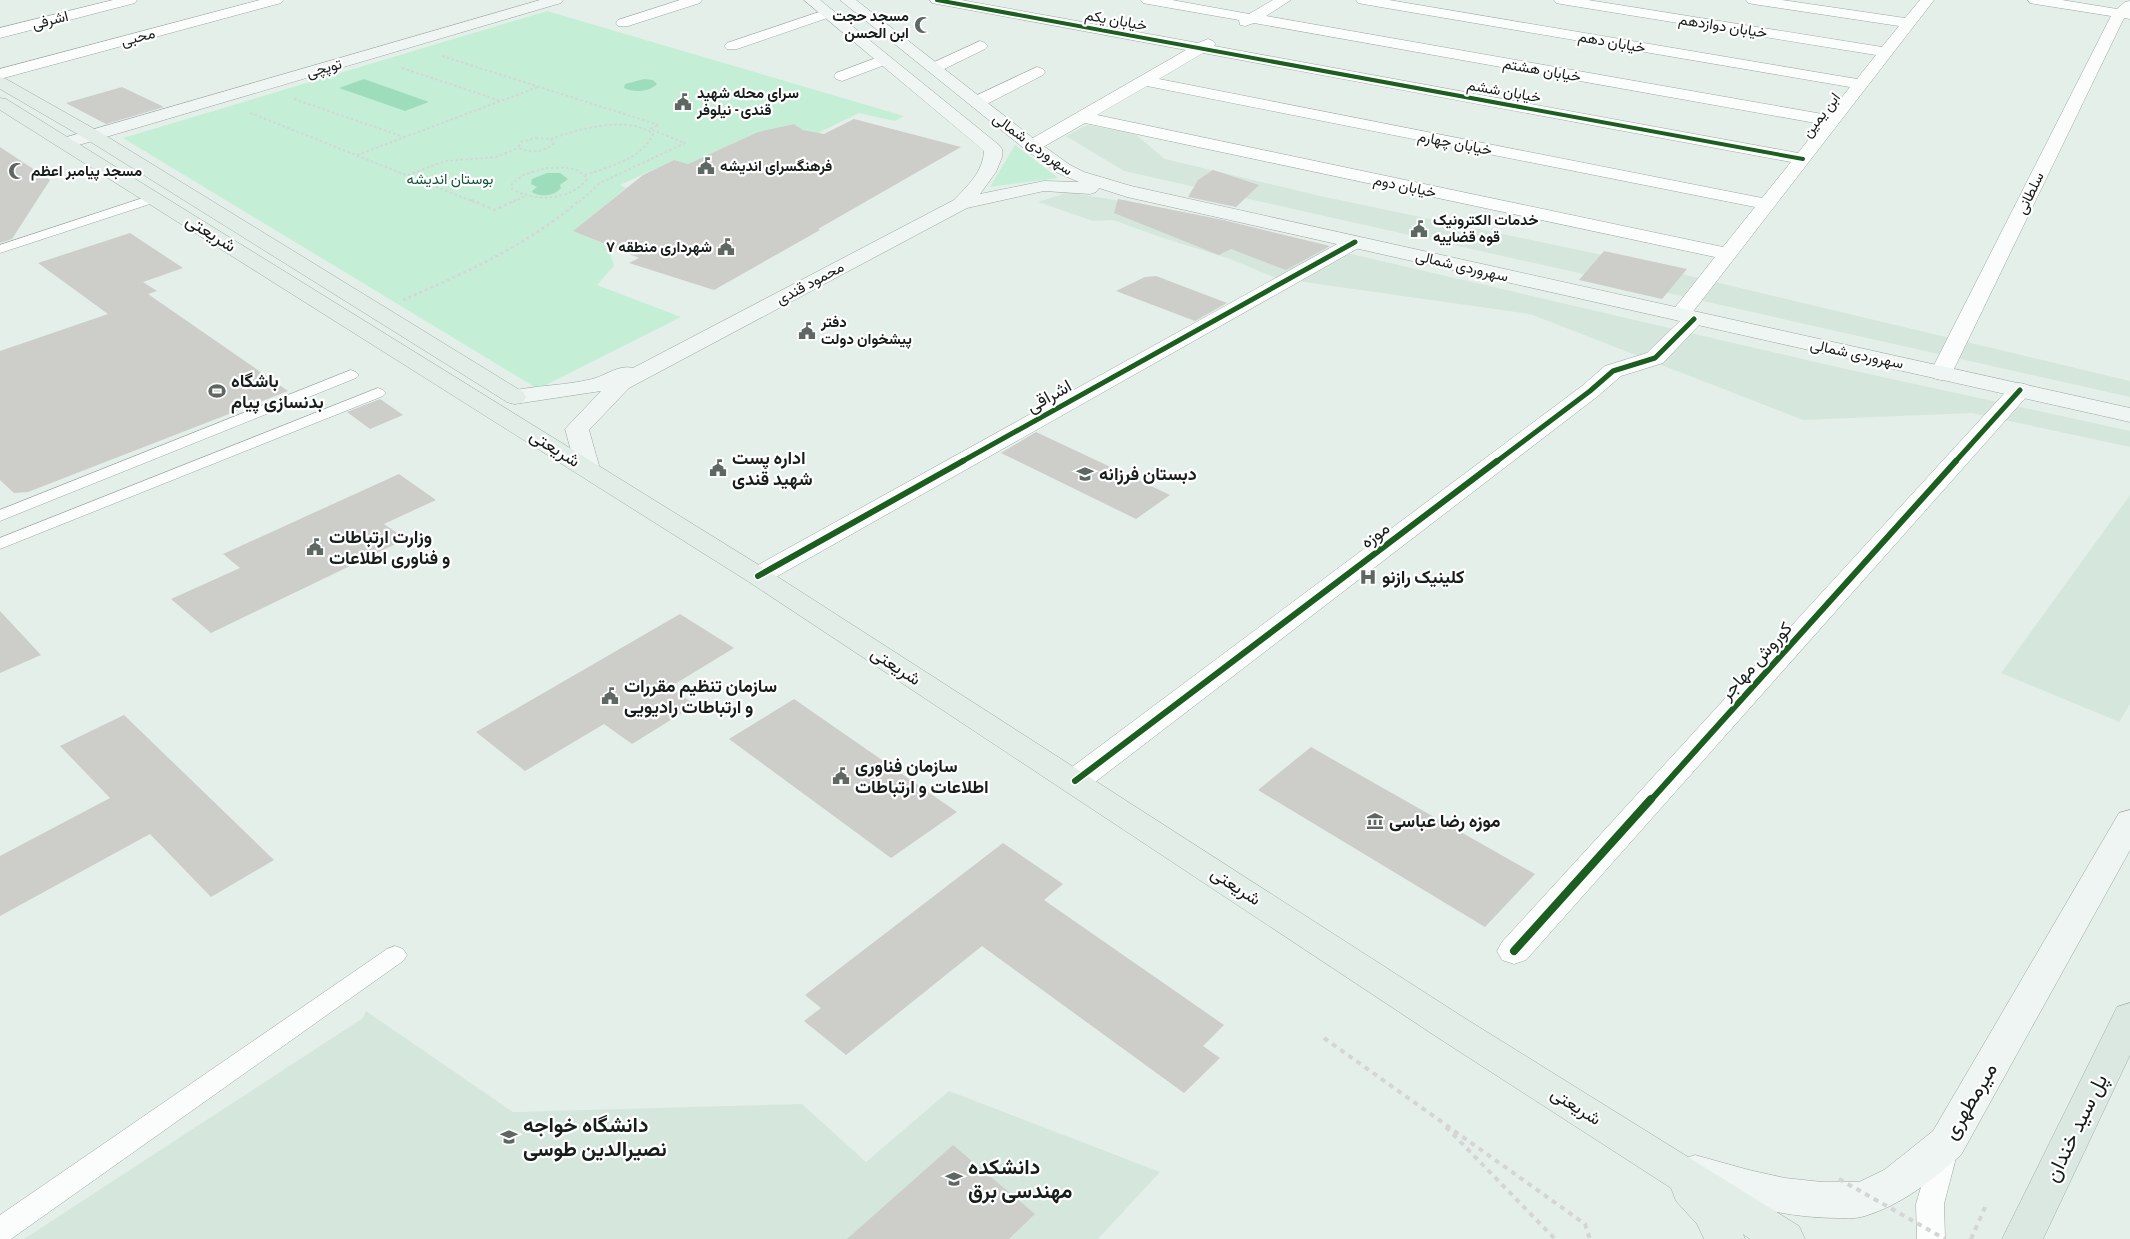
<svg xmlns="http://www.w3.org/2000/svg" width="2130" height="1239" font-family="'PT Sans Narrow',Vazirmatn,sans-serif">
<rect width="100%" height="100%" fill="#e5efe9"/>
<path fill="#d5e7dc" d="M1087 125 1135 134 1165 159 1325 197 1598 254 2130 381V397L1124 171 1066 136Z
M1068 192 1132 203 1846 369 2130 431V447L1972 413 1803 420 1530 314 1276 278 1230 259 1163 238 1113 220 1093 221 1038 202Z
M2130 495V704L2119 722 2001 673Z
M366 1011 513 1112 802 1104 866 1162 949 1091 1160 1172 1098 1239H24L363 1018Z"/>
<path fill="#c5eed7" d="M547 11 904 116 895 121 859 113 818 133 803 130 794 124 758 132 688 164 674 160 620 185 626 188 573 231 613 248 611 256 614 266 597 285 681 317 538 389 123 138Z
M1015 145 1058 178 990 187Z"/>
<path fill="#9eddbc" d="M364 79 429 102 405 111 339 88Z
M644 79 653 80 657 84C650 92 634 93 624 88L625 84Z
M547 173H560L568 179 560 185 561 188C554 196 543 197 533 193L532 191 537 187 531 184 532 179Z"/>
<path fill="#cdcdca" d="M122 87 164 107 106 124 66 103Z
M854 119 961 147 818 229 820 230 714 290 629 263 639 258 573 231 643 175 674 160 688 164 758 132 794 124 803 130 824 134Z
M0 147 50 180 12 239 0 243Z
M1213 170 1259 185 1236 207 1188 197 1198 180Z
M1118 199 1223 220 1330 246 1286 270 1231 249 1219 255 1114 213Z
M130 233 183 268 143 282 157 291 148 294 288 391 28 492 14 493 0 480V351L108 314 38 263Z
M1604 251 1687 269 1662 299 1579 280Z
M1156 276 1227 303 1195 321 1116 291 1145 277Z
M380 399 403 415 370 429 347 412Z
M1036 432 1102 463 1170 495 1136 519 1001 453Z
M399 474 436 500 384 524 406 539 211 633 171 599 240 568 223 554Z
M0 611 41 655 0 673Z
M680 614 734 648 670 687 695 705 632 744 604 724 525 771 476 732Z
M794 699 957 812 891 858 729 739Z
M124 715 274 860 211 897 150 834 0 916V856L110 798 60 746Z
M1311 747 1353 771 1535 874 1485 927 1258 790Z
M1003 843 1063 884 1044 900 1224 1025 1203 1046 1220 1058 1184 1093 982 946 846 1055 804 1021 821 1008 805 995Z
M953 1145 1035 1214 1009 1239H847Z"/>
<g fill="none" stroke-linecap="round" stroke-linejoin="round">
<g stroke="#9ea6a1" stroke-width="1">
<path id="service" d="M155 194 159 195 161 198 159 201 0 253V245Z
M351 370 356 372 359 375 356 378 0 521V510Z
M378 388 383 390 386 393 383 396 0 549V538Z
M395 946 403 949 407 955 403 961 11 1239H0V1215L387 949Z
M1945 1139 1954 1142 1958 1150 1944 1204 1945 1239H1917L1916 1204 1932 1150 1936 1142Z"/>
</g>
<g stroke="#9ea6a1" stroke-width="1">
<path id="minor" d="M113 0H137L135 3 0 38V28Z
M260 0H283L281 3 0 79V69Z
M680 0H702L700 3 628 26H618L616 23 618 20Z
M930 0H961L1198 43 1208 39 1213 41 1216 44 1214 46 1798 153 1821 124 1254 23 1245 26 1240 25 1239 20 1148 4 1143 3 1141 0H1172L1249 14 1273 0H1291L1266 16 1828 115 1850 87 1363 4 1358 3 1356 0H1389L1857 79 1876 55 1561 4 1556 3 1554 0H1588L1882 47 1899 26 1753 4 1748 3 1746 0H1782L1905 18 1920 0H1934L1692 313 1701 315 1705 319 1701 323 1663 363 1621 376 1598 396 1086 789 1075 792 1064 789 1060 781 1064 773 1582 386 1605 366 1647 353 1680 321 1673 319 1669 315 1715 257 1085 123 1038 150 1032 151 1026 150 1023 146 1026 142 1186 50 937 4 932 3ZM1203 53 1791 162 1762 198 1159 79ZM1147 86 1755 207 1723 247 1097 115Z
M2028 0H2062L2117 9 2125 2 2130 1V19L2124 18 1952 373 1949 378 1941 380 1933 378 1930 373 2111 16 2035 4 2030 3Z
M828 9 833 10 835 13 833 16 737 49H727L724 46 727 43Z
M980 41 985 43 988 46 985 49 940 71H928L926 68 928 65Z
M884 55 890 57 892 60 890 63 842 81 836 79 834 76 836 73Z
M1037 67 1043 69 1045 72 1043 75 983 106H971L969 102 971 98Z
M1355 236 1362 238 1365 242 1362 246 767 582 758 584 749 582 745 576 749 570 1348 238Z
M2020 383 2028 385 2031 390 2028 395 1526 960 1514 964 1502 960 1497 951 1502 942 2012 385Z"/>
</g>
<g stroke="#9ea6a1" stroke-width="1">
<path id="secondary" d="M540 0H563L561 3 72 147 66 148 60 147 57 143 60 139Z
M804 0H820L999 145 1002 149V157L996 172 980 194 1044 181 1079 182 1058 173 1026 150 840 0H856L1038 142 1070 165 1084 172 1131 186 2130 408V422L1127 197 1099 188 1096 192 1090 194 1044 191 967 208 629 388 589 430 600 469 597 474 588 476 579 474 576 469 565 429 601 391 515 404 507 402 504 397 507 392C535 385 564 386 592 379 605 376 619 364 633 368L954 200C968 185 983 172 984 151Z
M2130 810V850L1961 1155C1931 1181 1903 1204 1865 1216 1856 1219 1847 1218 1838 1218 1784 1218 1732 1203 1681 1184L1675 1172 1681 1160 1695 1155 1749 1170 1785 1178 1822 1182H1859L1884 1170 1933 1131 2119 813Z"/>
</g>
<g stroke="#9bb1a6" stroke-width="1">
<path id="primary" d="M0 77 6 79 98 131 523 392 526 397 523 402 515 404 507 402 86 139 0 89Z
M0 98 6 99 767 570 1466 1019 1799 1226 1805 1239H1750L1743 1234 1745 1239H1704L1697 1224 1676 1201 1671 1188 1440 1039 749 582 0 110Z"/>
</g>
<g stroke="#9bb1a6" stroke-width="1">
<path id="trunk" d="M2130 1003V1055L2043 1239H2002L2117 1007Z"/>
</g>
<path stroke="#d4d6d5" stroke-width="2" stroke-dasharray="2.5 2.5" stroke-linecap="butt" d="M442 56 659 125 649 129
M402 68 501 101
M294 99 404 137
M250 113 474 202
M536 138 551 139 554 143C544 153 531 153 518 148L521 142Z
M551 139C578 129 628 115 653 134 642 159 609 167 585 175
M357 155 538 87
M546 168C561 168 578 165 587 179 570 201 535 202 512 189V184L523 175Z
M408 175 445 161 496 157 518 148
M513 202 525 196
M579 202 600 183 685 143 650 129"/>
<path stroke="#d4d6d5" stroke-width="2.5" stroke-dasharray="3 3" stroke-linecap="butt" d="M471 200 495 210 516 200
M403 300C465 273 528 245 580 200"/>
<path stroke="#d4d6d5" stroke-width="4" stroke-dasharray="5 5" stroke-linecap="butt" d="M1324 1038 1585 1224 1590 1239
M1446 1127 1555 1239
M1971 1239 1986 1205"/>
<use href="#service" fill="#fbfdfc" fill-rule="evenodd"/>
<use href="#minor" fill="#fbfdfc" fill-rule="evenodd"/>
<use href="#secondary" fill="#eef5f2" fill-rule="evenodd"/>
<use href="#primary" fill="#e2ede7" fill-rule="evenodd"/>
<use href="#trunk" fill="#dae8e1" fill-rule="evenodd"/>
<path stroke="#d4d6d5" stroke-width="4" stroke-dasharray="5 5" stroke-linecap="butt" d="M1839 1179 1945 1239"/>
<g stroke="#fff" stroke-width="5.5">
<path id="cycleway-far3" d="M937 0 1803 159"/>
</g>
<g stroke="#fff" stroke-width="8">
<path id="cycleway-far2" d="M961 462 1355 242
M1496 462 1590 391 1613 371 1655 358 1694 319
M1955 462 2020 390"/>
</g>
<g stroke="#fff" stroke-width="9">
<path id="cycleway-far1" d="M758 576 963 461
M1075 781 1497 461
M1650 801 1956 461"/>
</g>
<g stroke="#fff" stroke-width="11">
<path id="cycleway" d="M1514 951 1651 799"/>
</g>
<use href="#cycleway-far3" stroke="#1b5e20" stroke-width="4"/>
<use href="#cycleway-far2" stroke="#1b5e20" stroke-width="5"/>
<use href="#cycleway-far1" stroke="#1b5e20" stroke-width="6"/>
<use href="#cycleway" stroke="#1b5e20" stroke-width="8"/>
</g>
<defs>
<g id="mosque-bare" transform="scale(1.35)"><path d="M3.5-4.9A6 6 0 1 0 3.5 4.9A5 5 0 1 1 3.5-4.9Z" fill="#5f6762" stroke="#fff" stroke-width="2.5" paint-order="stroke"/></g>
<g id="civic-bare" transform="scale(1.35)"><path d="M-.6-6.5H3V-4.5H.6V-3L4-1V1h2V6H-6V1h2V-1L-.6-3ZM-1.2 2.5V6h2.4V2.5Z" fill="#5f6762" stroke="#fff" stroke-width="2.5" paint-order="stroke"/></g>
<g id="stadium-bare" transform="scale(1.35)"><path d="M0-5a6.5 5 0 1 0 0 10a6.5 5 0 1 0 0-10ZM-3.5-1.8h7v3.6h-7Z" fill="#5f6762" stroke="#fff" stroke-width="2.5" paint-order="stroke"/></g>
<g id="school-bare" transform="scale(1.35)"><path d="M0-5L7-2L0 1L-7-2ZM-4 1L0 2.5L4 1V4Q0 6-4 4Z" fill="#5f6762" stroke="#fff" stroke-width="2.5" paint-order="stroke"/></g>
<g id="hospital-bare" transform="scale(1.35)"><path d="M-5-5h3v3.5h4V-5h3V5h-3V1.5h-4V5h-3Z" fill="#5f6762" stroke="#fff" stroke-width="2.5" paint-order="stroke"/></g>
<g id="museum-bare" transform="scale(1.35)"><path d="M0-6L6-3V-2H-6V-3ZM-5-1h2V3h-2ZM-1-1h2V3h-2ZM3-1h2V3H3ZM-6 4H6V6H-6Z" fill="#5f6762" stroke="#fff" stroke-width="2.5" paint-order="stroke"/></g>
<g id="university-bare" transform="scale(1.35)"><path d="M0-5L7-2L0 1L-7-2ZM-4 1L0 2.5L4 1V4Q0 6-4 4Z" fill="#5f6762" stroke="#fff" stroke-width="2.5" paint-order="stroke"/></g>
</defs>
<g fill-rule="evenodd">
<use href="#mosque-bare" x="923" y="25"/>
<use href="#civic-bare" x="683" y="102"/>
<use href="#civic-bare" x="706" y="166"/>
<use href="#mosque-bare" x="17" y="171"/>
<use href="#civic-bare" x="1419" y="229"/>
<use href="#civic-bare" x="726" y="247"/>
<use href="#civic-bare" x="807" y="331"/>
<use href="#stadium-bare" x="217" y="391"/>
<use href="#civic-bare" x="718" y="468"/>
<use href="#school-bare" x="1085" y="474"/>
<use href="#civic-bare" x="315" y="547"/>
<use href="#hospital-bare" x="1368" y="577"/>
<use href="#civic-bare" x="610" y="696"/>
<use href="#civic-bare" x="841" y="776"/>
<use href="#museum-bare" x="1375" y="821"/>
<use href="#university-bare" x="509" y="1137"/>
<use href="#university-bare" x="954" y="1179"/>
</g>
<g text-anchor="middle" stroke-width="4.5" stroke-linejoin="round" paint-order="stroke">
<g font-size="15" font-weight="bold" fill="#171e1a" stroke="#fff" text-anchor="start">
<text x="909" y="21" text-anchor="end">مسجد حجت<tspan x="909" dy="17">ابن الحسن</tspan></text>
<text x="697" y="98">سرای محله شهید<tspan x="697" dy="17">قندی - نیلوفر</tspan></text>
<text x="720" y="171">فرهنگسرای اندیشه</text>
<text x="31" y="176">مسجد پیامبر اعظم</text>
<text x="1433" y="225">خدمات الکترونیک<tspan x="1433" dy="17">قوه قضاییه</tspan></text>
<text x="712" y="252" text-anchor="end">شهرداری منطقه ۷</text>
<text x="821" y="327">دفتر<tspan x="821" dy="17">پیشخوان دولت</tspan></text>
</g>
<g font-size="15" fill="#171e1a" stroke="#fff">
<text transform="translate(50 20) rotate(-14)" y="5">اشرفی</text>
<text transform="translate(1116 20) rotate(10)" y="5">خیابان یکم</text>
<text transform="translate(1723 26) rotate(9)" y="5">خیابان دوازدهم</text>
<text transform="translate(138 37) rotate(-15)" y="5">محبی</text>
<text transform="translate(1612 42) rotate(10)" y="5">خیابان دهم</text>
<text transform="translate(324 68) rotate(-16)" y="5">توپچی</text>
<text transform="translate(1542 70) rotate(10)" y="5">خیابان هشتم</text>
<text transform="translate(1504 91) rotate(10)" y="5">خیابان ششم</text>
<text transform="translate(1821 115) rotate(-52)" y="5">ابن یمین</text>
<text transform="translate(1455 143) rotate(11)" y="5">خیابان چهارم</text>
<text transform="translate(1033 144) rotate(36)" y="5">سهروردی شمالی</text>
<text transform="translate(1405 186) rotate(12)" y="5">خیابان دوم</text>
<text transform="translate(2030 193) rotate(-64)" y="5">سلطانی</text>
<text transform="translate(1462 266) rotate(13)" y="5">سهروردی شمالی</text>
<text transform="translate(810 283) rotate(-28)" y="5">محمود قندی</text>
<text transform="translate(1857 354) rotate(12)" y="5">سهروردی شمالی</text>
</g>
<g font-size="15" fill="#16573a" stroke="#fff">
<text x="450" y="184">بوستان اندیشه</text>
</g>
<g font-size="18" fill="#171e1a" stroke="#fff">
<text transform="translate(211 233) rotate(32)" y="6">شریعتی</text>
<text transform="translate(1049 396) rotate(-29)" y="6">اشراقی</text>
<text transform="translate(555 448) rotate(32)" y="6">شریعتی</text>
<text transform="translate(1375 535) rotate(-37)" y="6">موزه</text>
<text transform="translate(1756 661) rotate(-48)" y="6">کوروش مهاجر</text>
<text transform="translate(896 666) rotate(33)" y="6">شریعتی</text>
<text transform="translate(1236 886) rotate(33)" y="6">شریعتی</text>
<text transform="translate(1576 1106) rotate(32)" y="6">شریعتی</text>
</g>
<g font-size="18" font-weight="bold" fill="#171e1a" stroke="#fff" text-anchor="start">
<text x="231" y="387">باشگاه<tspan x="231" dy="21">بدنسازی پیام</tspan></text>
<text x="732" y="464">اداره پست<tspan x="732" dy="21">شهید قندی</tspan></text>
<text x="1099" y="480">دبستان فرزانه</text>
<text x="329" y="543">وزارت ارتباطات<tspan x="329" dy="21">و فناوری اطلاعات</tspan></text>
<text x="1382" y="583">کلینیک رازنو</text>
<text x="624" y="692">سازمان تنظیم مقررات<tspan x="624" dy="21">و ارتباطات رادیویی</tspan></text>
<text x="855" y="772">سازمان فناوری<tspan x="855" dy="21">اطلاعات و ارتباطات</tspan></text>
<text x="1389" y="827">موزه رضا عباسی</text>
</g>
<g font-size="21" fill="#171e1a" stroke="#fff">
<text transform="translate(1970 1101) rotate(-59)" y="7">میرمطهری</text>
<text transform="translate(2076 1128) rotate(-64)" y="7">پل سید خندان</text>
</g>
<g font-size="21" font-weight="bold" fill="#171e1a" stroke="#fff" text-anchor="start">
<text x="523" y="1132">دانشگاه خواجه<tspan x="523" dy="24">نصیرالدین طوسی</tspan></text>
<text x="968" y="1174">دانشکده<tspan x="968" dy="24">مهندسی برق</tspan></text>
</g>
</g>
</svg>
